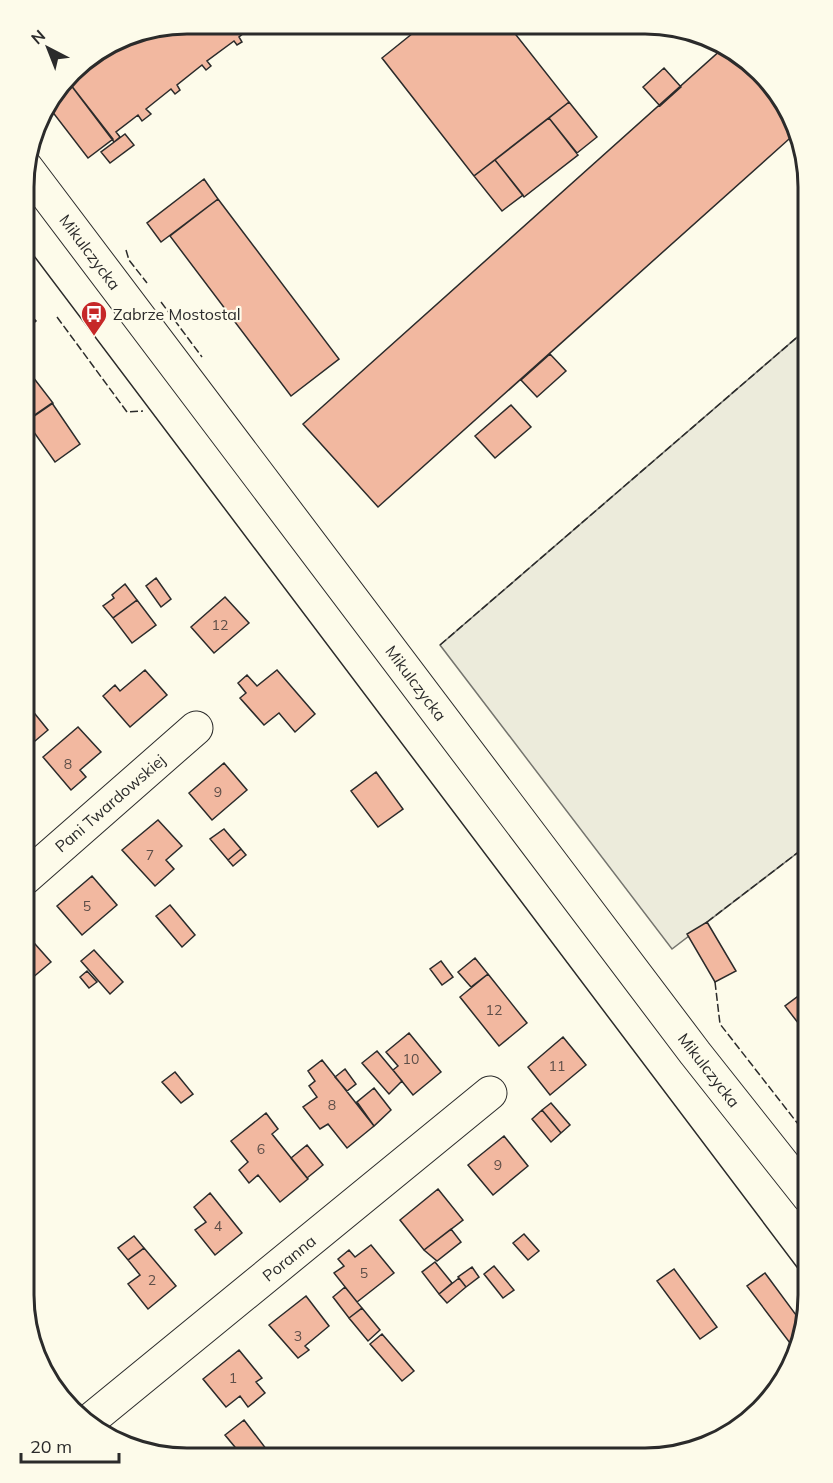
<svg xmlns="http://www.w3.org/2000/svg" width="833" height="1483" font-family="Mulish,sans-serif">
<rect width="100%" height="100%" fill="#fdfbea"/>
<path fill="#ecebdb" stroke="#74746e" stroke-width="1.5" d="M809 327V844L672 949 440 645Z"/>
<path fill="#f2b8a0" stroke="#2b2b2b" stroke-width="1.5" d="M187 24H255L239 37 242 42 237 45 234 41 207 61 211 66 206 70 202 65 177 85 180 90 175 94 171 89 146 109 151 114 142 121 138 115 116 132 120 137 114 142 67 80 79 65 125 36Z
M423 25 509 26 569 102 474 176 382 58Z
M722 49 753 64 798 131 378 507 303 424Z
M664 68 681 87 660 106 643 87Z
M67 80 113 139 88 158 48 106Z
M569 102 597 137 577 153 549 118Z
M549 118 578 155 524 197 495 160Z
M125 134 134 145 110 163 101 152Z
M495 160 523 195 502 211 474 176Z
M204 179 218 199 161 242 147 223Z
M218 199 339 359 291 396 170 236Z
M25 309 36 321 25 331Z
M550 354 566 371 537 397 521 380Z
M26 368 53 403 27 421 25 419Z
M52 403 80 444 55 462 26 421Z
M511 405 531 427 495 458 475 436Z
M156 578 171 599 161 607 146 586Z
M125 584 137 600 113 618 103 606 114 598 112 595Z
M225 597 249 623 214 653 191 627Z
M137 600 156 625 132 643 113 618Z
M145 670 167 695 130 727 103 696 115 685 120 691Z
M277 670 315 714 295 732 279 713 264 725 240 698 246 693 238 683 247 675 257 686Z
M25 709 27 712 31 709 48 730 35 741 25 729Z
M78 727 101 752 80 770 86 777 71 790 43 757Z
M25 729 35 741 25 750Z
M224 763 247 790 212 820 189 793Z
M376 772 403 809 378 827 351 791Z
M25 798 34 808 25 817Z
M158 820 182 846 166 860 174 869 155 886 122 850Z
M224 829 241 849 228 860 210 839Z
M241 849 246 855 233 866 228 860Z
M92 876 117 905 82 935 57 906Z
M170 905 195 935 182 947 156 916Z
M707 922 736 971 715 982 687 934Z
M27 935 51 962 24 985V938Z
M94 950 123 982 110 994 81 961Z
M475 958 488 974 471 987 458 972Z
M441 961 453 977 442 985 430 969Z
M87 971 97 982 89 988 80 977Z
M488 974 527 1023 499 1046 460 997Z
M809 988V1037L785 1006Z
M409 1033 441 1072 413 1095 393 1070 398 1066 386 1052Z
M563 1037 586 1065 550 1095 528 1067Z
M377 1051 402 1081 389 1094 362 1063Z
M322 1060 374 1126 347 1148 328 1124 320 1129 303 1107 317 1097 309 1086 315 1081 308 1071Z
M345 1069 356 1084 347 1091 335 1077Z
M175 1072 193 1094 181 1103 162 1082Z
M374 1088 391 1110 374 1126 357 1102Z
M551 1103 570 1125 561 1133 542 1110Z
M542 1110 561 1133 551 1142 532 1119Z
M266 1113 278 1129 272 1134 308 1179 280 1202 258 1175 249 1183 239 1170 248 1162 231 1141Z
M504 1136 528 1166 493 1195 468 1165Z
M307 1145 323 1165 307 1178 291 1158Z
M438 1189 463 1220 424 1250 400 1220Z
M210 1193 242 1233 215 1255 195 1230 206 1222 194 1207Z
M451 1229 461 1242 437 1261 424 1250Z
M524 1234 539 1251 528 1260 513 1243Z
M134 1236 144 1248 128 1260 118 1248Z
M371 1245 394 1273 357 1302 334 1273 344 1266 338 1259 349 1250 355 1257Z
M144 1248 176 1286 148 1309 128 1284 140 1275 128 1260Z
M435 1262 452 1283 439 1294 422 1272Z
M494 1266 514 1290 503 1298 484 1274Z
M472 1267 479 1277 466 1287 458 1277Z
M674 1269 717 1327 700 1339 657 1281Z
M765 1273 802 1323 793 1347 747 1286Z
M459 1278 466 1287 447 1303 439 1294Z
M345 1287 362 1308 349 1318 333 1297Z
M306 1296 329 1326 305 1346 309 1350 298 1358 269 1325Z
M362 1308 380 1330 368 1341 349 1318Z
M31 1324 36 1331 30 1334 29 1325Z
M382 1334 414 1371 402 1381 370 1344Z
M239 1350 262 1378 256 1382 265 1393 248 1407 240 1396 226 1407 203 1379Z
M244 1420 267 1450 257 1458H244L225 1435Z
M668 1449 672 1455 658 1457Z"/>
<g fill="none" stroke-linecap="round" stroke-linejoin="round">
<g stroke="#2b2b2b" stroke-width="35">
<path id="minor" d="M25 878 196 728
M88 1422 490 1093"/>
</g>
<g stroke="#2b2b2b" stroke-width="35">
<path id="major" d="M25 166 695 1053 809 1197"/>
</g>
<use href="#minor" stroke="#fdfbea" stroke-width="33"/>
<use href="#major" stroke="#fdfbea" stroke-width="33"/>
<path stroke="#2b2b2b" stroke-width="1.5" d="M25 244 809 1283"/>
<path stroke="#2b2b2b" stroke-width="1.5" stroke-dasharray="8 3" stroke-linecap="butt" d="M126 250 129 260 147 283
M161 302 202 357
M57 317 127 412 143 411
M440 645 809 327
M707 922 809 844
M715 982 720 1024 809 1138"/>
</g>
<defs>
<g id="bus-pin" transform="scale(1.35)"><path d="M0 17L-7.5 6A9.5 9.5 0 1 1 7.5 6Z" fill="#c62828" stroke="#fdfbea"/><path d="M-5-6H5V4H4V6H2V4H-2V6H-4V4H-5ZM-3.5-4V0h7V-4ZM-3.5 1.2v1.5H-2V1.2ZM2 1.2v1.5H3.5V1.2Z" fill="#fff"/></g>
</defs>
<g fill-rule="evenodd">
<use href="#bus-pin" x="94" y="314"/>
</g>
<g text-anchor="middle" stroke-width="4.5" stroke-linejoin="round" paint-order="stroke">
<g font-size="14" fill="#5d4e48">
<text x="220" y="630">12</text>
<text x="68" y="769">8</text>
<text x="218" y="797">9</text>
<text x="150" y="860">7</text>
<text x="87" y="911">5</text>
<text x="494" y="1015">12</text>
<text x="411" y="1064">10</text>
<text x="557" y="1071">11</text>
<text x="332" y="1110">8</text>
<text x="261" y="1154">6</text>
<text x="498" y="1170">9</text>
<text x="218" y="1231">4</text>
<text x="364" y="1278">5</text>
<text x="152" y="1285">2</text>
<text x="298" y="1341">3</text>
<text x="233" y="1383">1</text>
</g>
<g font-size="16" fill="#2b2b2b" stroke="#fdfbea">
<text transform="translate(90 252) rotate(53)" y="6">Mikulczycka</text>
<text transform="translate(416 683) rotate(53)" y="6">Mikulczycka</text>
<text transform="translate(110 803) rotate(-41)" y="6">Pani Twardowskiej</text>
<text transform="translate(709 1070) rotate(52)" y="6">Mikulczycka</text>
<text transform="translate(289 1258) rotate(-39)" y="6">Poranna</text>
</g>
<g font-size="16" fill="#2b2b2b" stroke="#fdfbea" text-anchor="start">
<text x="113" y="320">Zabrze Mostostal</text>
</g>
</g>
<path d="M0 0H833V1483H0ZM187 34H645A153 153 0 0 1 798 187V1295A153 153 0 0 1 645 1448H187A153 153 0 0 1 34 1295V187A153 153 0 0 1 187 34Z" fill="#fdfbea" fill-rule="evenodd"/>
<path fill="none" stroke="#2b2b2b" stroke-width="3" d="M187 34H645A153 153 0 0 1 798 187V1295A153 153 0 0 1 645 1448H187A153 153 0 0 1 34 1295V187A153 153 0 0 1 187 34Z"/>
<g transform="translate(48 48) rotate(318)" stroke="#fdfbea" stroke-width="4.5" paint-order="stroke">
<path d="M0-4.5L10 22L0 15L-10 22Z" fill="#2b2b2b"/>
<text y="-9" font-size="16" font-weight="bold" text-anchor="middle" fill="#2b2b2b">N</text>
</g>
<path d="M21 1453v9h98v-9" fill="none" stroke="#2b2b2b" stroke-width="3"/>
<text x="30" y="1453" font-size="18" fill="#2b2b2b" stroke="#fdfbea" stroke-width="4.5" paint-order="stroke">20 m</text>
</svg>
